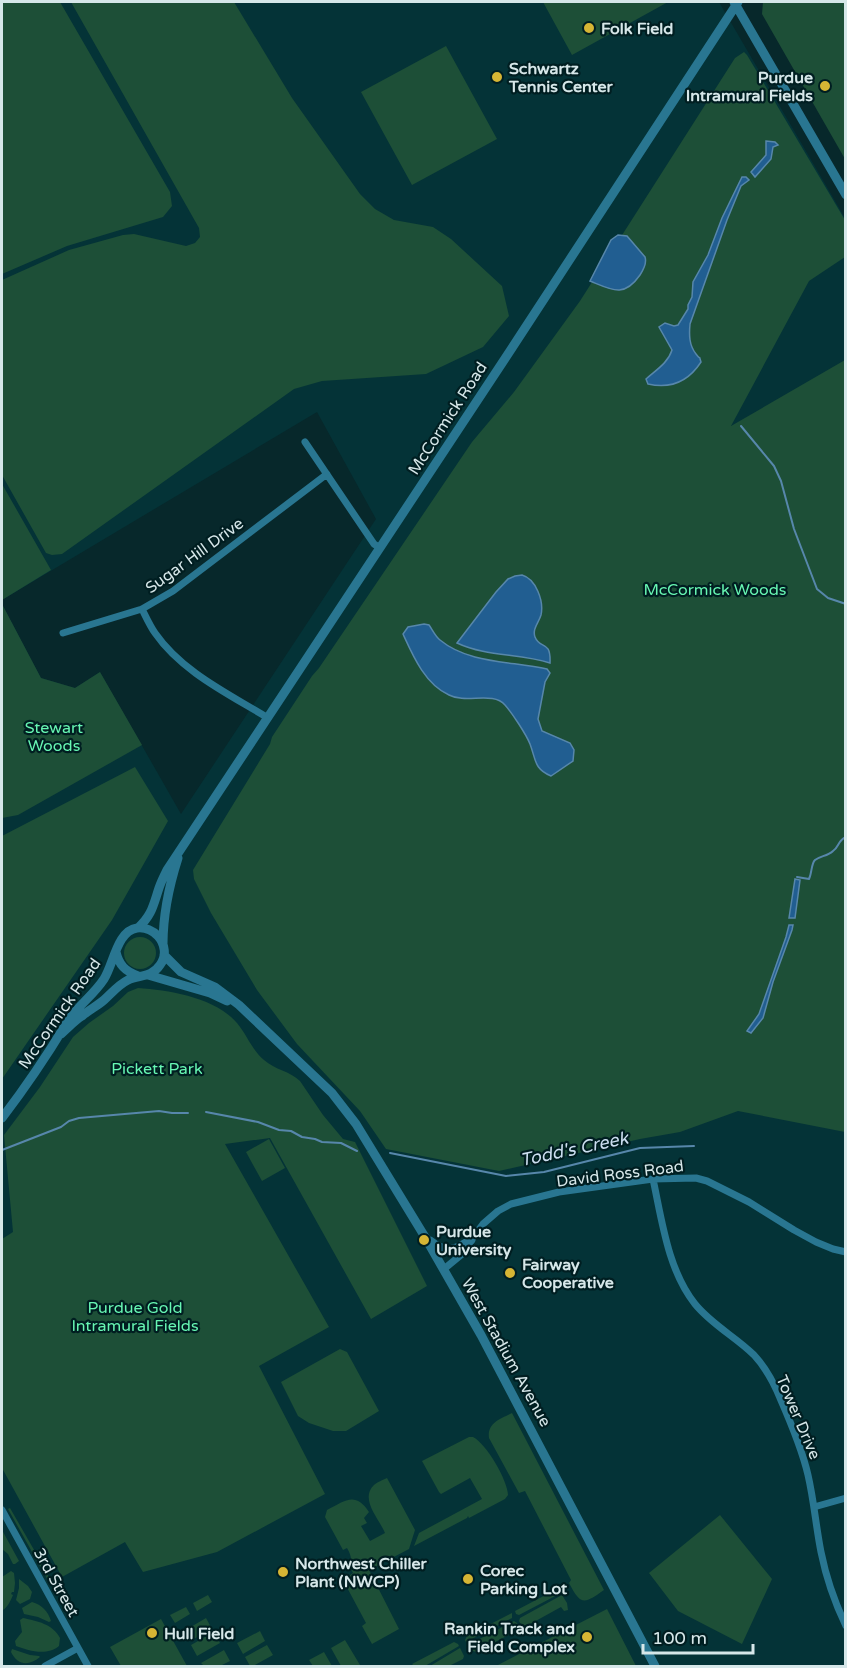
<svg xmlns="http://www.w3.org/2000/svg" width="847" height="1668" font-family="'Varela Round',sans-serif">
<rect width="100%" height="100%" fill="#07282b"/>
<path fill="#043337" d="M2 2H719L845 218V1666H2V604L41 678 75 688 100 672 181 814 376 519 317 412 2 600Z"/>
<path fill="#1d4f37" d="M2 2H60L170 192 172 206 163 217 67 246 2 274Z
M71 2H234L292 98 360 194 375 209 394 220 433 227 451 239 502 286 509 316 483 347 426 374 322 381 294 389 62 554 52 555 46 553 2 475V280L69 250 123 235 134 234 186 246 195 243 200 237 199 228Z
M543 2H668L572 55Z
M763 2H845V159L762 14Z
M446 46 497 139 412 185 361 92Z
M744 52 747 55 845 220V257L809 281 731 426 845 360V1132L738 1111 680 1132 640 1139 499 1171 386 1149 360 1111 297 1044 257 990 211 913 194 879 193 870 270 744 272 737 312 676 319 668 472 442 514 392 580 301 735 58Z
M2 484 51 570 2 600Z
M2 604 41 678 75 688 100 672 142 745 18 815 2 818Z
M135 767 168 821 112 920 2 1079V836Z
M124 953a16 16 0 1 1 32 0a16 16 0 1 1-32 0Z
M138 988C170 990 216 998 237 1023 247 1035 252 1050 264 1060 275 1070 290 1071 300 1081L323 1115 343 1139 355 1142 427 1286 371 1319 270 1138 225 1144 329 1327 259 1366 325 1494 217 1552 143 1572 125 1542 62 1577 2 1468V1239L13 1232 4 1135 40 1087 73 1037 89 1023 113 1006 128 992Z
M269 1139 285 1168 262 1181 246 1152Z
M340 1349 347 1352 379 1411 346 1431H333L309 1423 298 1416 281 1382Z
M512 1413 604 1590C584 1604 581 1606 569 1583L571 1580 525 1491 519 1493 489 1438C487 1423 500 1419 512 1413Z
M469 1437H473C486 1443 508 1481 508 1495L505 1499 469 1518 468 1516 467 1518 414 1546 419 1533 482 1499 470 1478 441 1494 439 1492 422 1461Z
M387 1478 415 1530 409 1549 369 1570 399 1629 372 1644 362 1626 366 1623 343 1580 353 1573 350 1567C352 1559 351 1555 347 1548L343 1550 325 1517 327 1510C345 1501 355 1491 369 1512L364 1518 367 1523 361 1526 370 1541 385 1533C380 1520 359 1499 374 1485 377 1482 383 1480 387 1478Z
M10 1508 37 1555 52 1583 50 1584 8 1509Z
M720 1515 772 1579 742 1644 678 1611 649 1573Z
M2 1530 19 1561 15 1564H13L8 1554 2 1549Z
M11 1571 14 1573 15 1583 14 1592H12L11 1594 13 1595C11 1600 7 1608 3 1610L2 1601V1577Z
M19 1579 28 1586 32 1592 30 1599 20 1604 16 1600 19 1588Z
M557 1589 561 1593 519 1615 516 1614 515 1611Z
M208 1595 212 1602 197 1611 193 1603Z
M562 1595 567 1603 568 1610 564 1611 561 1607 523 1628 519 1621 520 1618Z
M32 1602C42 1605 48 1611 51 1621L49 1622 38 1617 24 1614 22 1608Z
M186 1607 190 1614 175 1623 170 1615Z
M607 1609 636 1666H496Z
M512 1613V1618L466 1642 465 1640 467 1636Z
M23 1618C37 1621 53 1624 60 1638L59 1646C47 1656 29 1651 16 1646L15 1641 22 1632 20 1620Z
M206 1618 212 1629 190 1641 184 1631Z
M161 1619 187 1666H121L110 1647Z
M514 1621 517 1623 520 1629 476 1652 470 1650 468 1645Z
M260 1631 265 1641 243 1654 237 1643Z
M214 1632 220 1643 197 1656 191 1645Z
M345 1640 360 1665 358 1666H341L331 1648Z
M454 1642 458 1644 459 1646 425 1666H414L412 1664Z
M267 1645 273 1655 253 1666H250L245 1657Z
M460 1648 464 1656 463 1659 449 1666H430Z
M12 1649 30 1655 39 1656 40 1657C29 1666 18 1666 11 1652Z
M224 1650 230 1661 220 1666H204L201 1663Z
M324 1652 332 1666H313L309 1660Z"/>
<path fill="#215e91" stroke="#5787ab" stroke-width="1.5" d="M766 141 775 142 778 145 773 147 771 159 755 177 751 172 766 155Z
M742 177H746L749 180 741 186 727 220 690 324C689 335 689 345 696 354 702 362 698 353 701 362 688 382 670 389 648 384L646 379C656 370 668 363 672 350L659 327 665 323 674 326 678 325 688 309V305L692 297 693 282 708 255 722 218Z
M618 235 627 236 645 257C647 263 644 269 640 275 624 298 612 290 590 281L611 240Z
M522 575C536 579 544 601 541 615 539 622 532 629 535 637 540 650 551 639 550 663 519 653 487 657 457 643L496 592 508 579 515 576Z
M424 624 429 625C432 629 435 636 440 640 469 664 512 661 547 669L550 673 545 682 538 719 542 731 570 743 574 750 573 761 551 776C534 769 536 760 530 744 526 734 512 713 505 705 493 691 466 704 449 695 425 684 413 656 403 634L408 627Z
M795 879 800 880 795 918H789Z
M789 925H793L792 930 773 982 763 1018 751 1033 747 1031 759 1014 786 937Z"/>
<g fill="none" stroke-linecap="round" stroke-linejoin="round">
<path stroke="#5787ab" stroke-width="2" d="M741 426 774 466 781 481 794 529 817 589 828 598 846 604
M797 877 809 879C812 873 811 864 815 860 820 856 828 856 833 851 839 847 838 840 846 837
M206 1112 258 1122 279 1130 291 1131 302 1137 315 1139 322 1142 341 1143 357 1151
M2 1150 61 1127 69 1121 79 1118 159 1111 172 1113H188
M390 1153 506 1176 544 1172 640 1148 694 1146"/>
<path stroke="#297691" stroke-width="7" d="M305 442 374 544 380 548
M142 609C146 617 150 626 155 633 182 672 229 694 268 718
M63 633 142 609 173 591 327 474
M653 1179C662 1221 668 1270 695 1304 712 1325 736 1337 754 1355 765 1367 774 1383 780 1398 791 1423 802 1449 808 1475 814 1501 816 1527 821 1552 826 1577 835 1603 846 1626
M444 1269 467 1250 471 1240 483 1224 498 1211 511 1204 559 1192 653 1179 696 1178 707 1181 749 1202 794 1230 816 1242 833 1249 846 1252
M814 1507 846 1498
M2 1510 88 1666
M45 1666 78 1648"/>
<path stroke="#297691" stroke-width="9" d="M734 2 846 195
M138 928C152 915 153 906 159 888 161 882 164 876 167 870L510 351 738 2
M163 944C163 915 169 886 178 858
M116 952C119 965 125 971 138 976
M164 955 181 972 215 987 239 1005 332 1093 356 1124 425 1237 481 1335 655 1666
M148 975 210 993 227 1001
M2 1118C25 1088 46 1057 66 1024 76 1007 93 996 104 979 114 963 117 931 137 928 145 927 153 931 158 936 165 944 167 956 160 965 152 977 140 975 128 980 118 985 112 993 104 1000 97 1006 89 1010 82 1016 74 1021 68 1028 61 1034
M430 1241C447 1255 455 1250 471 1240"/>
</g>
<g fill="#d6b534" stroke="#001e21" stroke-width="2">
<circle cx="589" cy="28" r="6"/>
<circle cx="497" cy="77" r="6"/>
<circle cx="825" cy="86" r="6"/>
<circle cx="424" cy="1240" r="6"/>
<circle cx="510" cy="1273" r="6"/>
<circle cx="283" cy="1572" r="6"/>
<circle cx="468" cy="1579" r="6"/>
<circle cx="152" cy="1633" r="6"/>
<circle cx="587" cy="1637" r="6"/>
</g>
<g text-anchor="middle" stroke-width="4.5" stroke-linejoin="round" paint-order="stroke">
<g font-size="16" font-weight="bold" fill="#d6e7e9" stroke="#001e21" text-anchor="start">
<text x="601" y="34">Folk Field</text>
<text x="509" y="74">Schwartz<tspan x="509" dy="18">Tennis Center</tspan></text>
<text x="813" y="83" text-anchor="end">Purdue<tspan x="813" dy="18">Intramural Fields</tspan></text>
<text x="436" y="1237">Purdue<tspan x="436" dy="18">University</tspan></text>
<text x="522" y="1270">Fairway<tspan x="522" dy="18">Cooperative</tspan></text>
<text x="295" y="1569">Northwest Chiller<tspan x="295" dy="18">Plant (NWCP)</tspan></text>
<text x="480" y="1576">Corec<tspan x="480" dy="18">Parking Lot</tspan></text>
<text x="575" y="1634" text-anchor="end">Rankin Track and<tspan x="575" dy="18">Field Complex</tspan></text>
<text x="164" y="1639">Hull Field</text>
</g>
<g font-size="16" fill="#d6e7e9" stroke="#001e21">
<text transform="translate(447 418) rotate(-57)" y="6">McCormick Road</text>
<text transform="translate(194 555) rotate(-36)" y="6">Sugar Hill Drive</text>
<text transform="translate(59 1013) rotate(-55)" y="6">McCormick Road</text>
<text transform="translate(620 1173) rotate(-7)" y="6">David Ross Road</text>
<text transform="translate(507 1352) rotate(61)" y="6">West Stadium Avenue</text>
<text transform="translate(799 1417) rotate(67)" y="6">Tower Drive</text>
<text transform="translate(57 1582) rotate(61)" y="6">3rd Street</text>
</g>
<g font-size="16" fill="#67f7b3" stroke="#001e21">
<text x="715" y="595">McCormick Woods</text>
<text x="54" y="733">Stewart<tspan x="54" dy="18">Woods</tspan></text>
<text x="157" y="1074">Pickett Park</text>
<text x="135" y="1313">Purdue Gold<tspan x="135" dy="18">Intramural Fields</tspan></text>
</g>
<g font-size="18" font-style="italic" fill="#ccdef0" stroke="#001e21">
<text transform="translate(574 1149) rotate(-12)" y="6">Todd's Creek</text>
</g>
</g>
<rect width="847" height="1668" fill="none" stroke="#d6e7e9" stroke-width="6"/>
<path d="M643 1644v9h110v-9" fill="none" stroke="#d6e7e9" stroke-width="3"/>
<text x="652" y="1644" font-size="18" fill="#d6e7e9" stroke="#001e21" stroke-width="4.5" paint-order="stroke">100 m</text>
</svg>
